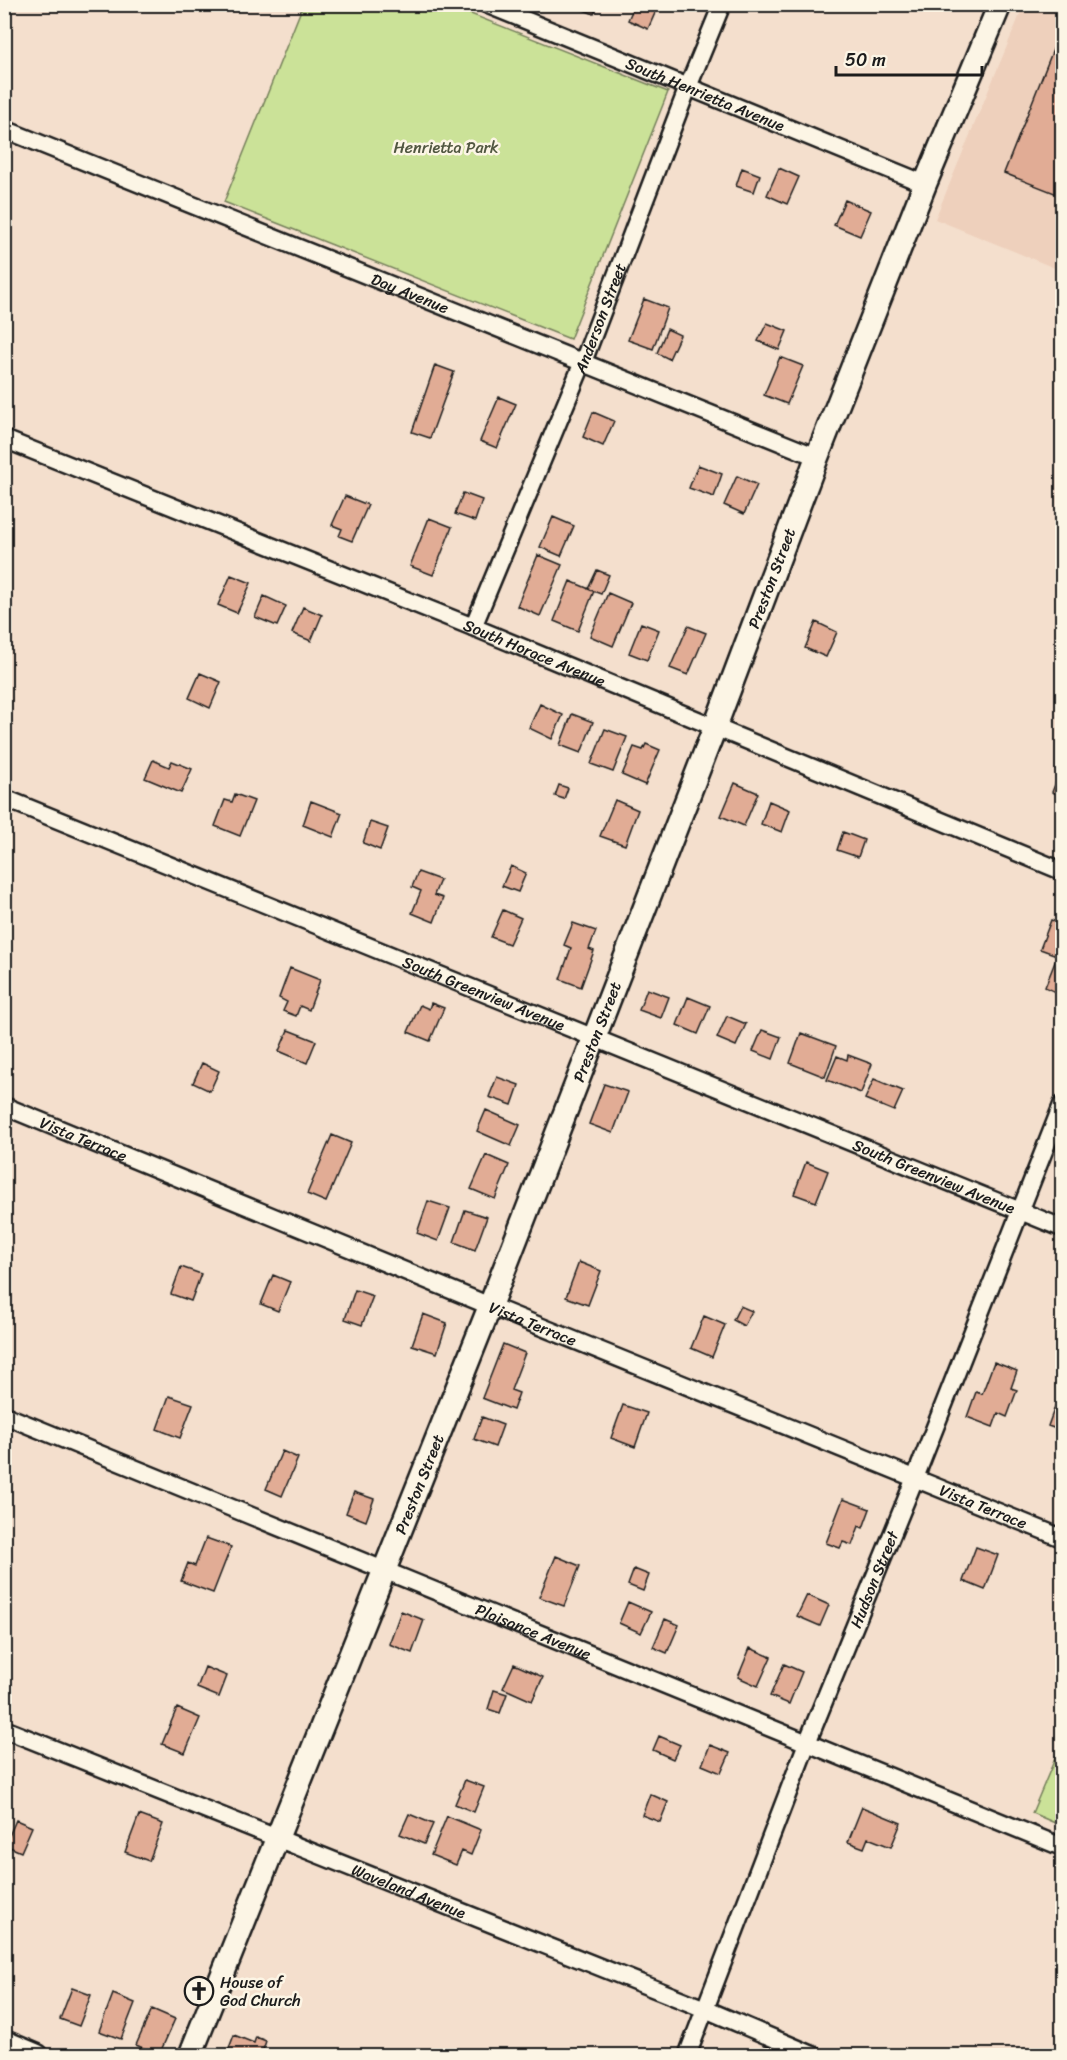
<svg xmlns="http://www.w3.org/2000/svg" width="1067" height="2060" font-family="Sriracha,sans-serif">
<rect width="100%" height="100%" fill="#f4dfcd"/>
<filter id="ink" filterUnits="userSpaceOnUse"><feTurbulence type="fractalNoise" baseFrequency=".0167" numOctaves="2"/><feDisplacementMap in="SourceGraphic" scale="12" xChannelSelector="R" yChannelSelector="G"/><feConvolveMatrix kernelMatrix="1 2 1 2 8 2 1 2 1" color-interpolation-filters="sRGB"/></filter>
<g filter="url(#ink)">
<path fill="#eed0bc" d="M1024 5H1062V271L935 219Z"/>
<path fill="#cbe298" stroke="#747f5a" stroke-width="1.5" d="M303 5H448L668 92 570 339 224 202Z
M1062 1742V1826L1032 1813Z"/>
<path fill="#e1ac95" stroke="#1c1c1c" stroke-width="1.5" d="M576 4H598L594 14 576 7Z
M635 4H659L648 29 628 20Z
M1062 27V196L1004 173Z
M742 168 760 175 754 192 736 186Z
M779 168 799 177 787 204 767 195Z
M845 200 871 211 860 236 834 225Z
M644 299 668 308 653 349 628 340Z
M767 323 787 331 779 350 758 341Z
M667 329 680 335 669 359 657 353Z
M780 357 803 366 787 404 764 395Z
M435 365 454 372 430 438 412 432Z
M499 397 516 404 497 448 480 441Z
M593 412 614 421 603 446 583 437Z
M698 465 722 474 714 497 689 488Z
M737 476 757 485 744 514 724 505Z
M463 493 482 500 475 521 455 514Z
M345 496 368 505 352 541 339 536 342 529 332 525Z
M553 517 574 526 561 556 540 547Z
M429 518 452 527 433 575 410 566Z
M538 555 562 565 540 616 517 606Z
M597 570 609 575 601 594 588 589Z
M231 575 251 583 237 613 218 605Z
M570 581 594 591 578 631 554 621Z
M608 593 631 603 613 646 590 636Z
M264 596 286 606 277 626 255 617Z
M303 607 322 615 311 641 292 633Z
M816 622 837 632 826 657 805 648Z
M641 623 659 630 647 660 629 653Z
M688 626 706 633 688 675 670 668Z
M200 673 221 682 210 708 189 698Z
M540 704 563 715 552 739 529 728Z
M572 714 593 722 581 753 560 745Z
M605 729 627 737 613 772 591 764Z
M646 744 660 750 645 785 622 775 634 747 643 750Z
M153 760 169 767 172 761 192 769 181 793 145 778Z
M1062 767V796L1052 792Z
M735 783 758 793 744 826 721 816Z
M559 785 568 788 564 799 555 796Z
M235 794 254 801 240 836 215 826 225 800 232 802Z
M615 800 638 810 625 845 600 836Z
M311 801 342 813 333 837 303 825Z
M769 801 790 810 782 832 761 824Z
M370 822 388 828 380 850 363 843Z
M843 832 864 840 858 857 837 850Z
M511 866 526 873 518 892 502 886Z
M418 872 440 880 434 895 443 898 434 922 412 913 421 891 412 887Z
M503 910 521 918 509 944 491 937Z
M1051 920 1062 924V957L1040 949Z
M573 923 596 931 589 949 594 951 581 987 560 979 571 948 564 945Z
M1055 962 1062 965V995L1045 987Z
M290 968 320 980 309 1010 300 1006 296 1016 283 1011 287 1002 279 998Z
M647 989 669 997 661 1018 639 1010Z
M688 997 710 1006 698 1034 677 1025Z
M431 1003 444 1008 430 1041 408 1032 420 1005 429 1009Z
M727 1016 746 1024 736 1046 717 1038Z
M288 1030 316 1041 307 1063 279 1051Z
M762 1030 781 1037 773 1059 753 1051Z
M801 1033 836 1046 825 1077 790 1063Z
M848 1055 872 1064 861 1093 827 1080 837 1056 847 1060Z
M202 1063 219 1071 210 1091 193 1083Z
M497 1077 519 1085 512 1105 489 1097Z
M874 1079 903 1091 894 1111 865 1099Z
M604 1084 628 1092 613 1133 589 1124Z
M486 1110 520 1125 511 1146 477 1131Z
M332 1135 351 1143 326 1202 307 1194Z
M486 1155 509 1165 495 1199 471 1189Z
M806 1162 828 1171 816 1202 794 1194Z
M428 1201 450 1208 438 1241 417 1233Z
M465 1210 487 1217 475 1250 454 1242Z
M579 1262 601 1271 588 1305 566 1297Z
M181 1267 201 1274 191 1301 171 1294Z
M273 1275 290 1282 278 1311 261 1304Z
M355 1290 373 1296 362 1325 345 1319Z
M740 1306 752 1311 744 1326 733 1320Z
M423 1314 447 1323 437 1353 412 1345Z
M704 1316 725 1325 712 1357 691 1348Z
M503 1344 525 1353 511 1390 519 1393 513 1410 482 1398Z
M994 1362 1017 1371 1011 1388 1017 1390 1007 1417 998 1413 993 1427 967 1417 976 1392 982 1394Z
M169 1396 193 1404 180 1438 157 1429Z
M1057 1401 1062 1403V1431L1048 1426Z
M623 1405 647 1413 635 1447 611 1438Z
M482 1417 503 1425 495 1447 474 1439Z
M282 1451 298 1458 282 1496 266 1489Z
M354 1492 374 1499 366 1521 346 1513Z
M843 1499 870 1509 863 1528 859 1526 852 1545 843 1542 840 1548 826 1543Z
M206 1538 231 1547 213 1593 181 1581 188 1563 195 1566Z
M976 1547 998 1555 985 1590 963 1581Z
M556 1556 580 1566 564 1606 539 1597Z
M634 1569 649 1575 643 1591 628 1585Z
M807 1595 829 1605 820 1626 797 1616Z
M628 1602 651 1612 641 1633 619 1623Z
M401 1611 424 1620 412 1653 389 1644Z
M665 1619 679 1625 667 1653 653 1647Z
M750 1648 771 1657 758 1686 738 1677Z
M514 1664 543 1677 532 1701 503 1688Z
M784 1664 802 1672 789 1704 770 1696Z
M205 1667 227 1676 219 1697 197 1688Z
M494 1690 507 1694 500 1713 488 1709Z
M177 1708 200 1718 185 1753 162 1744Z
M659 1736 680 1745 673 1759 653 1750Z
M710 1745 730 1753 721 1773 702 1765Z
M465 1780 484 1787 474 1812 455 1804Z
M650 1794 668 1802 660 1822 642 1815Z
M862 1807 901 1823 891 1847 868 1838 864 1848 848 1842Z
M409 1814 433 1824 424 1844 400 1834Z
M139 1815 163 1824 149 1861 125 1852Z
M447 1816 481 1830 471 1855 462 1851 456 1865 431 1855Z
M16 1820 32 1827 21 1852 5 1845Z
M72 1988 91 1995 79 2026 60 2019Z
M113 1994 135 2003 121 2039 99 2031Z
M152 2009 175 2019 159 2055 136 2045Z
M234 2035 254 2043 256 2037 266 2041 261 2056H226Z"/>
<g fill="none" stroke-linecap="round" stroke-linejoin="round">
<g stroke="#1c1c1c" stroke-width="21">
<g id="street">
<path id="s1" d="M486 4 925 184"/>
<path id="s2" d="M4 129 817 457"/>
<path id="s3" d="M4 439 473 627 1062 871"/>
<path id="s4" d="M473 627 583 362 688 87 722 4"/>
<path id="s5" d="M4 798 1062 1228"/>
<path id="s6" d="M4 1106 490 1306 1062 1538"/>
<path id="s7" d="M4 1415 1062 1847"/>
<path id="s8" d="M4 1729 705 2009 815 2056"/>
<path id="s9" d="M687 2056 807 1743 915 1478 1062 1105"/>
</g>
</g>
<g stroke="#1c1c1c" stroke-width="27">
<g id="secondary">
<path d="M4 2042 37 2056"/>
<path id="s10" d="M190 2056 490 1306 715 727 817 457 925 184 1000 4"/>
</g>
</g>
<use href="#street" stroke="#fcf5e5" stroke-width="16"/>
<use href="#secondary" stroke="#fcf5e5" stroke-width="22"/>
</g>
</g>
<defs>
<g id="church-ring" transform="scale(1.5)"><circle r="9.5" fill="#fcf5e5" stroke="#1c1c1c" stroke-width="1.5"/><path d="M-1.2-6h2.4v3.5h3.3v2.4h-3.3V6h-2.4V-.1h-3.3v-2.4h3.3Z" fill="#1c1c1c"/></g>
</defs>
<g fill-rule="evenodd">
<use href="#church-ring" x="199" y="1991"/>
</g>
<g text-anchor="middle" stroke-width="5" stroke-linejoin="round" paint-order="stroke">
<g font-size="16" fill="#1c1c1c" stroke="#fcf5e5">
<text dy="6" stroke="none"><textPath href="#s1" startOffset="237">South Henrietta Avenue</textPath></text>
<text dy="6" stroke="none"><textPath href="#s2" startOffset="438">Day Avenue</textPath></text>
<text dy="6" stroke="none"><textPath href="#s4" startOffset="334">Anderson Street</textPath></text>
<text dy="6" stroke="none"><textPath href="#s10" startOffset="1588">Preston Street</textPath></text>
<text dy="6" stroke="none"><textPath href="#s3" startOffset="572">South Horace Avenue</textPath></text>
<text dy="6" stroke="none"><textPath href="#s5" startOffset="518">South Greenview Avenue</textPath></text>
<text dy="6" stroke="none"><textPath href="#s10" startOffset="1102">Preston Street</textPath></text>
<text dy="6" stroke="none"><textPath href="#s6" startOffset="86">Vista Terrace</textPath></text>
<text dy="6" stroke="none"><textPath href="#s5" startOffset="1004">South Greenview Avenue</textPath></text>
<text dy="6" stroke="none"><textPath href="#s6" startOffset="572">Vista Terrace</textPath></text>
<text dy="6" stroke="none"><textPath href="#s10" startOffset="616">Preston Street</textPath></text>
<text dy="6" stroke="none"><textPath href="#s6" startOffset="1058">Vista Terrace</textPath></text>
<text dy="6" stroke="none"><textPath href="#s9" startOffset="512">Hudson Street</textPath></text>
<text dy="6" stroke="none"><textPath href="#s7" startOffset="572">Plaisance Avenue</textPath></text>
<text dy="6" stroke="none"><textPath href="#s8" startOffset="436">Waveland Avenue</textPath></text>
</g>
<g font-size="16" fill="#515741" stroke="#fcf5e5">
<text x="446" y="153">Henrietta Park</text>
</g>
<g font-size="16" fill="#1c1c1c" stroke="#fcf5e5" text-anchor="start">
<text x="220" y="1988">House of<tspan x="220" dy="18">God Church</tspan></text>
</g>
</g>
<rect width="1067" height="2060" fill="none" stroke="#fcf5e5" stroke-width="24"/>
<rect x="12" y="12" width="1043" height="2036" fill="none" stroke="#1c1c1c" stroke-width="2" filter="url(#ink)"/>
<path d="M836 66v9h146v-9" fill="none" stroke="#1c1c1c" stroke-width="3"/>
<text x="845" y="66" font-size="18" fill="#1c1c1c" stroke="#fcf5e5" stroke-width="4.5" paint-order="stroke">50 m</text>
</svg>
